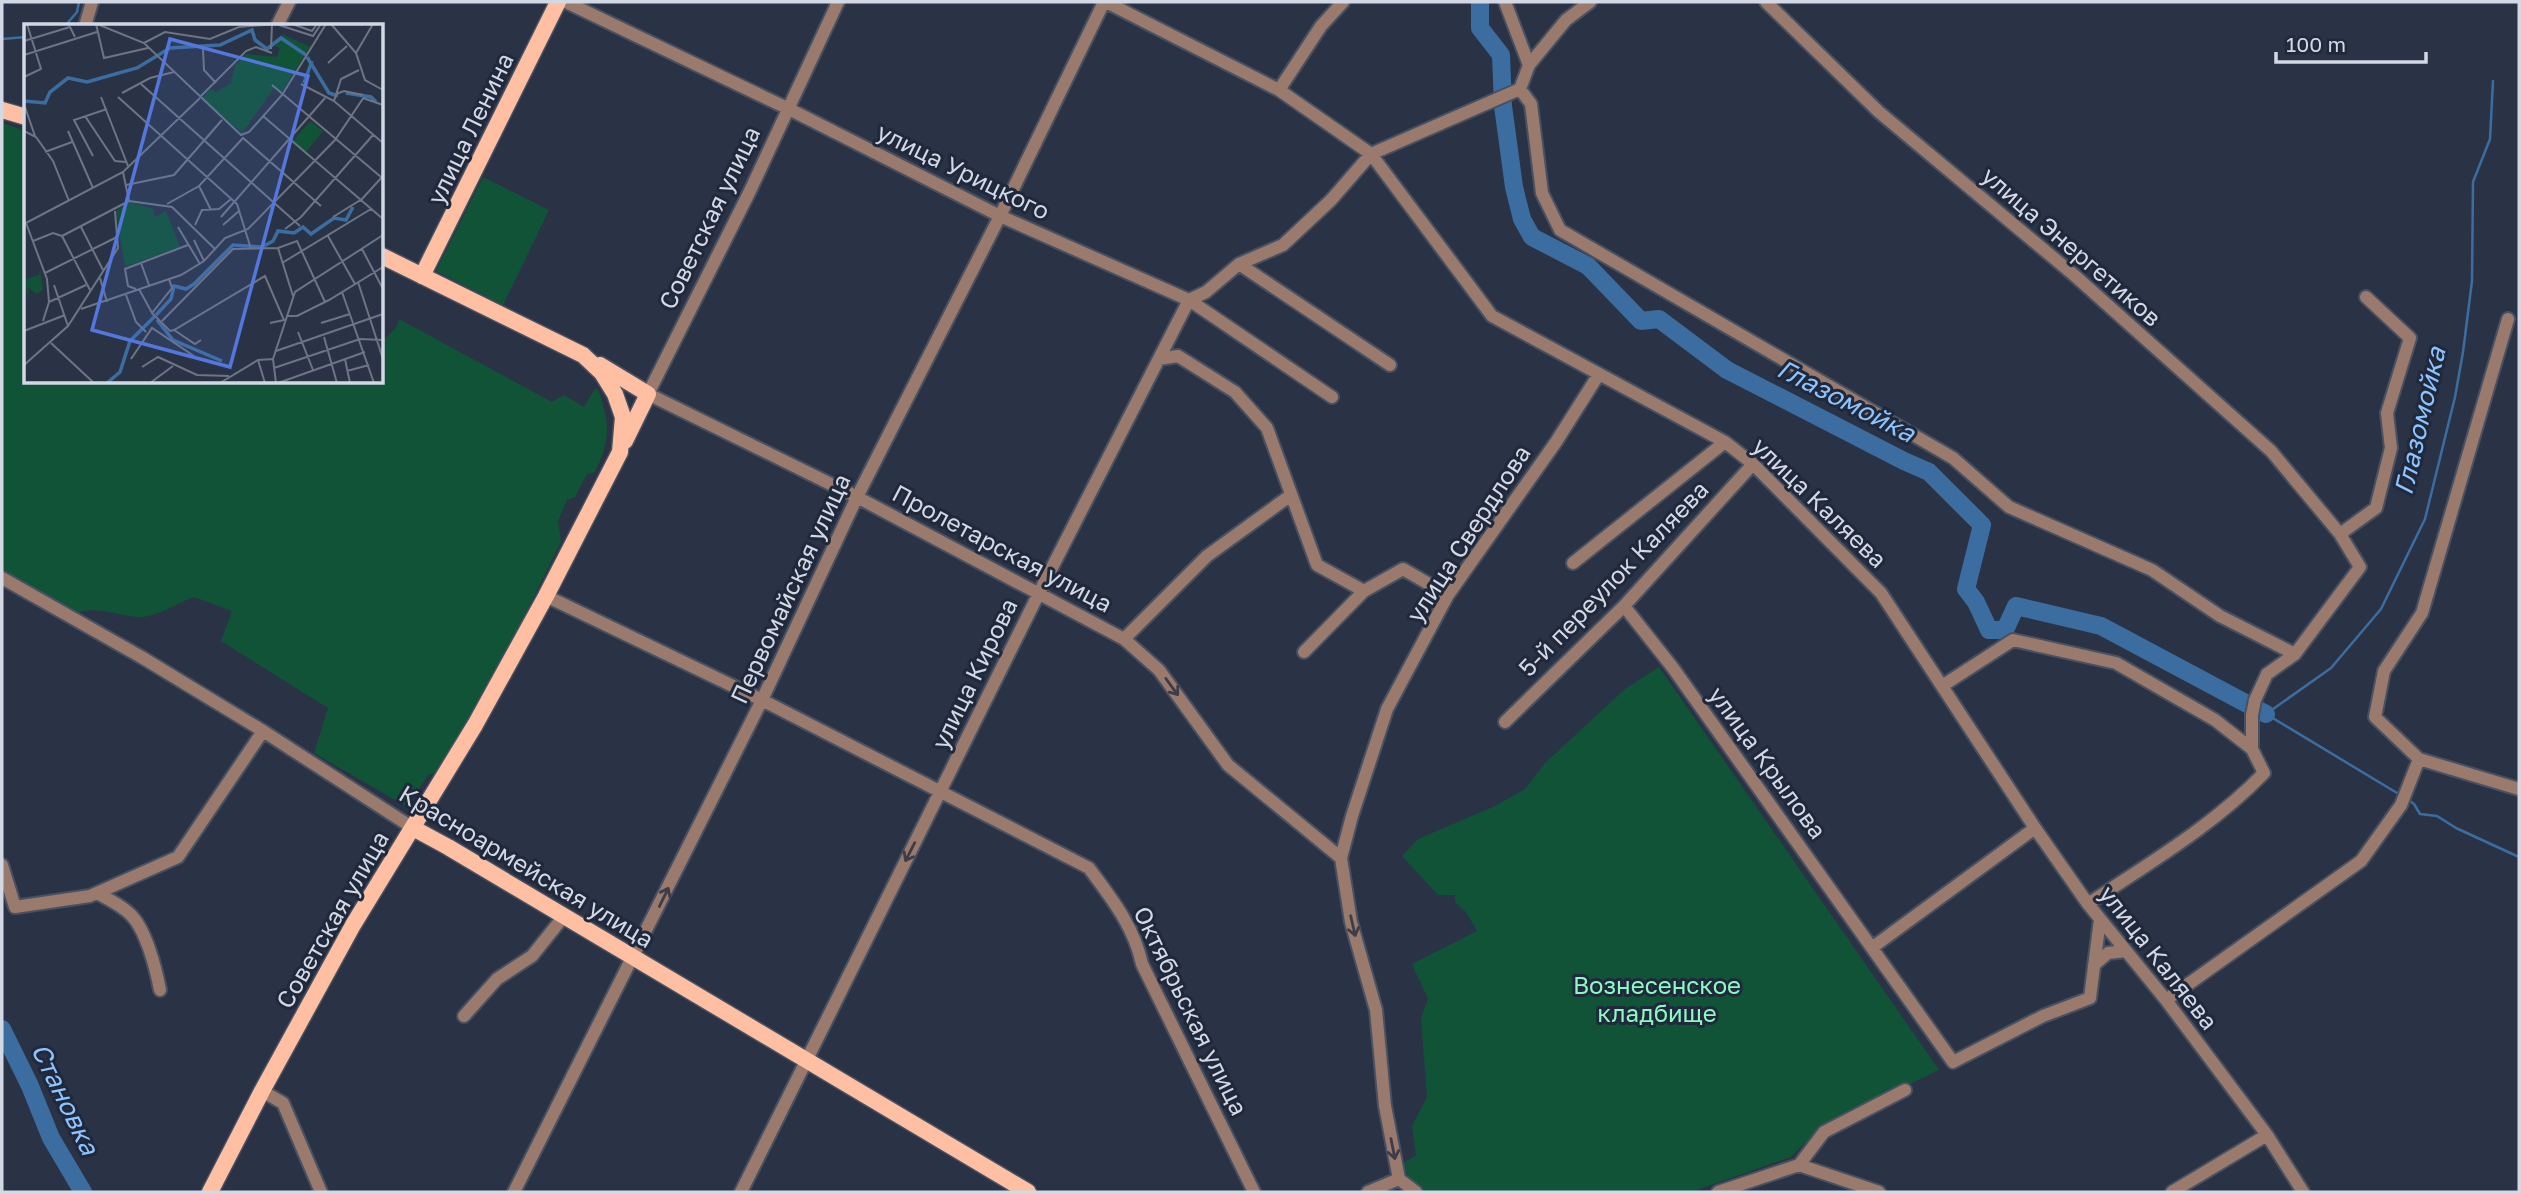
<svg xmlns="http://www.w3.org/2000/svg" width="2521" height="1194" font-family="'Golos Text',sans-serif">
<rect width="100%" height="100%" fill="#2a3345"/>
<path fill="#105337" d="M2 123 26 131V382H382V342L397 326 399 319 552 402 564 395 584 407 594 390 596 388 598 390C610 423 611 439 595 472L587 474 575 497 567 500 558 521 561 542 518 629 441 771 428 775 407 807 314 753 328 708 221 641 232 611 194 597C177 603 156 618 137 617 113 615 97 605 73 614L2 569Z
M483 177 549 210 503 305 436 271Z
M1659 667 1939 1070 1819 1129 1791 1157 1691 1192H1422L1412 1185 1402 1163 1416 1156 1412 1126 1427 1097 1421 1018 1428 999 1412 964 1477 931 1466 912 1455 902V895H1438L1402 856 1418 839 1495 806 1525 789 1545 763 1625 689Z"/>
<g fill="none" stroke-linecap="round" stroke-linejoin="round">
<path stroke="#3c6da0" stroke-width="2.5" d="M65 26 77 12 79 2
M2 39 26 37
M2402 796 2266 714 2331 668 2381 609 2425 519 2455 397 2463 352 2472 281 2473 182 2490 139 2493 81
M2407 799 2414 804 2420 814 2437 816 2456 828 2519 857"/>
<path stroke="#3c6da0" stroke-width="18" d="M1480 2V28L1501 55 1503 106 1514 187 1522 219 1532 237 1588 266 1641 321 1659 319 1727 370 1904 461 1929 472 1982 525 1966 589 1976 602 1989 630H2005L2016 606 2101 626 2266 714
M2 1029 30 1086 51 1138 83 1192"/>
<g stroke="#485162" stroke-width="16">
<path id="minor" d="M566 2 789 109 1000 216 1189 300 1332 397
M838 2 750 191 648 394 857 497 1124 639 1159 670 1228 765 1341 858
M1106 2 1279 90 1371 154 1492 316 1725 442 1753 464 1881 593 2035 828 2088 904 2166 1000 2267 1135 2303 1192
M1505 2 1529 65 1520 89 1531 104 1542 193 1560 230 1953 458 2009 507 2152 570 2220 616 2295 654
M1766 2 1879 112 2074 275 2271 451 2340 534 2360 567 2295 654 2267 674 2255 700 2252 715V749
M85 26 92 2
M277 26 289 2
M1529 65 1566 20 1590 2
M1279 90 1321 26 1343 2
M1239 264 1390 365
M2508 319 2422 613 2384 671 2375 717 2419 759 2519 789
M1159 359 1178 356 1235 392 1267 428 1317 565 1364 591 1403 569 1448 595
M2340 534 2376 508 2391 448 2387 413 2410 338 2366 297
M1573 563 1725 442
M2 578 143 658 263 731 413 828
M546 596 762 700 1089 868C1111 898 1134 926 1142 964L1254 1192
M1624 606 1673 668 1953 1062 2043 1016 2090 998 2100 919
M1124 639 1207 556 1291 495
M1304 652 1364 591
M1942 686 2013 640 2116 663 2215 720 2252 749 2264 773C2213 826 2149 863 2088 904
M1505 722 1624 606 1753 464
M2 865 15 907 90 896 178 857 263 731
M97 893C108 899 121 905 130 914 146 929 156 969 160 990
M1873 947 2035 828
M2094 965 2108 953 2126 951
M2166 1000 2361 861 2401 805 2419 759
M464 1016 497 979 532 956 564 916
M262 1091 283 1103 321 1192
M1799 1165 1824 1132 1905 1090
M1399 1179 1385 1106 1376 1010 1351 922 1341 858 1352 816 1387 709 1448 595 1556 442 1599 374
M1399 1179 1416 1192
M514 1192 762 700 857 497 1000 216 1104 2
M741 1192 1039 593 1189 300 1206 292 1239 264 1283 245 1331 200 1371 154 1520 89
M1368 1192 1399 1179
M1718 1192 1799 1165 1879 1192
M2172 1192 2267 1135"/>
</g>
<g stroke="#485162" stroke-width="19">
<path id="major" d="M2 110 26 117
M422 276 558 2
M600 365 648 394 625 441
M413 828 448 847 1028 1192
M210 1192 262 1091 353 925 475 725 546 596 620 452 623 417 615 394 602 373 583 355 382 256"/>
</g>
<use href="#minor" stroke="#997a6c" stroke-width="12"/>
<use href="#major" stroke="#ffbfa3" stroke-width="16"/>
</g>
<defs><path id="oneway-shaft" d="M-6 0H5M1.5-3L5.5 0L1.5 3" fill="none" stroke-width="1.6" stroke-linecap="round" stroke-linejoin="round" transform="scale(1.75)"/></defs>
<g stroke="#3e3d47">
<use href="#oneway-shaft" transform="translate(1172 687) rotate(54)"/>
<use href="#oneway-shaft" transform="translate(910 852) rotate(117)"/>
<use href="#oneway-shaft" transform="translate(664 897) rotate(-64)"/>
<use href="#oneway-shaft" transform="translate(1353 926) rotate(77)"/>
<use href="#oneway-shaft" transform="translate(1393 1149) rotate(79)"/>
</g>
<g text-anchor="middle" stroke-width="6" stroke-linejoin="round" paint-order="stroke">
<g font-size="24" fill="#d2d8e4" stroke="#20293b">
<text transform="translate(471 129) rotate(-64)" y="8">улица Ленина</text>
<text transform="translate(963 172) rotate(26)" y="8">улица Урицкого</text>
<text transform="translate(710 218) rotate(-64)" y="8">Советская улица</text>
<text transform="translate(2071 247) rotate(41)" y="8">улица Энергетиков</text>
<text transform="translate(1819 503) rotate(44)" y="8">улица Каляева</text>
<text transform="translate(1469 534) rotate(-57)" y="8">улица Свердлова</text>
<text transform="translate(1002 549) rotate(28)" y="8">Пролетарская улица</text>
<text transform="translate(1614 579) rotate(-46)" y="8">5-й переулок Каляева</text>
<text transform="translate(791 589) rotate(-65)" y="8">Первомайская улица</text>
<text transform="translate(975 674) rotate(-64)" y="8">улица Кирова</text>
<text transform="translate(1767 763) rotate(54)" y="8">улица Крылова</text>
<text transform="translate(526 867) rotate(31)" y="8">Красноармейская улица</text>
<text transform="translate(333 920) rotate(-60)" y="8">Советская улица</text>
<text transform="translate(2158 958) rotate(52)" y="8">улица Каляева</text>
<text transform="translate(1190 1011) rotate(64)" y="8">Октябрьская улица</text>
</g>
<g font-size="24" fill="#8cf9c2" stroke="#20293b">
<text x="1657" y="994">Вознесенское<tspan x="1657" dy="28">кладбище</tspan></text>
</g>
<g font-size="26" font-style="italic" fill="#8dc3ff" stroke="#20293b">
<text transform="translate(1846 401) rotate(27)" y="9">Глазомойка</text>
<text transform="translate(2420 421) rotate(-77)" y="9">Глазомойка</text>
<text transform="translate(65 1099) rotate(64)" y="9">Становка</text>
</g>
</g>
<g transform="translate(24 24)">
<rect width="359" height="359" fill="#2a3345"/>
<path d="M258 10 286 23 257 69 250 64 218 109 178 74 187 65 192 68 207 59 211 41 222 30 253 33 256 24 251 22ZM286 97 299 107 282 128 269 117ZM106 178 129 185 131 193 142 187 156 223 101 243 92 187ZM16 244 19 266 12 270 4 263 5 277 0 256 15 251Z" fill="#105337"/>
<path fill="none" stroke="#3c6da0" stroke-width="3.5" d="M283 33 305 69 314 72M280 59 288 37M322 69 347 73 352 78M0 77 21 79 26 68 44 54 63 58 113 44 146 24 196 21 228 6 231 16 243 25 257 14 282 31M132 291 147 275 150 262 162 265 170 260 209 221 238 223 249 217 254 207 270 209 279 203 287 210 310 194 322 196 329 183M133 296 149 316 198 337M83 359 96 348 106 317 131 292"/>
<path fill="none" stroke="#6d7585" stroke-width="2" d="M72 0 80 34 124 24M73 0 120 19 217 111 225 108 258 71 302 0M268 0 288 7 293 0M307 0 332 29 341 56 359 66M0 17 46 3 51 13M120 19 141 8 186 15 215 3 252 0 289 12 297 0M186 25H179L180 46 192 59M247 25 248 0M332 29 349 0M0 31 73 8M304 39 323 22M0 53 17 45 3 0M117 60 276 202M277 60 310 77 359 119M248 61 357 153M98 69 126 54 150 48M312 70 320 67 339 71M77 73 104 142M94 73 213 180 227 225M176 73 222 27 232 23 248 29M339 74 359 81M310 77 317 55 335 46M1 83 11 112M61 92 91 137 102 138M239 92 359 195M0 107 12 113 29 137 45 177M44 107 69 164M21 128 48 118M69 132 50 96 83 85M99 148 105 177M102 161 150 151 198 96M175 162 187 186M105 177 148 183 191 225M143 180 175 162 219 114 297 182M197 193 301 74M309 193 338 175 359 152M2 199 23 255 25 278 19 297M0 200 99 148 176 74M171 201 178 186 195 185 207 175M199 201 215 187M57 203 79 246M154 203 176 240M261 205 277 193 349 111M38 212 105 177M38 212 66 266M304 212 331 260M170 216 180 237M9 217 29 209 38 212M254 224 269 272M338 225 359 265M117 239 125 261M258 239 347 185M21 249 93 213M76 254 83 278M334 258 359 335M30 261 44 302M112 265 104 262 101 245 164 221M115 265 128 289 148 264 145 255M318 268 350 359M102 271 112 298 122 308M25 278 62 261M57 285 157 251 180 237 201 214 224 205 311 116 340 73M128 289 146 307 150 306 241 252 260 296 246 299M262 292H273L305 276 359 243M138 297 209 225 254 224 273 217 301 278M297 299 326 290M150 306 171 320 177 316M0 307 41 291M274 308 289 346M300 313 313 359M27 319 70 359M252 327 359 290M107 335 128 304 170 332M321 335 326 359M234 336 241 359M0 341 44 302 94 224 91 187M118 343 134 333 173 351 205 352M250 344 336 315 359 316M323 347 345 341M126 359 149 342M196 359 234 336 249 335M252 359 249 335 271 268 359 211M254 359 341 328"/>
<path fill="#5377dc" fill-opacity="0.15" stroke="#5377dc" stroke-width="3.5" d="M146 15 284 52 206 343 68 306Z"/>
<rect width="359" height="359" fill="none" stroke="#d2d8e4" stroke-width="3.5"/>
</g>
<rect width="2521" height="1194" fill="none" stroke="#d2d8e4" stroke-width="7"/>
<path d="M2276 52v10h150v-10" fill="none" stroke="#d2d8e4" stroke-width="3.5"/>
<text x="2286" y="52" font-size="21" fill="#d2d8e4" stroke="#20293b" stroke-width="5" paint-order="stroke">100 m</text>
</svg>
